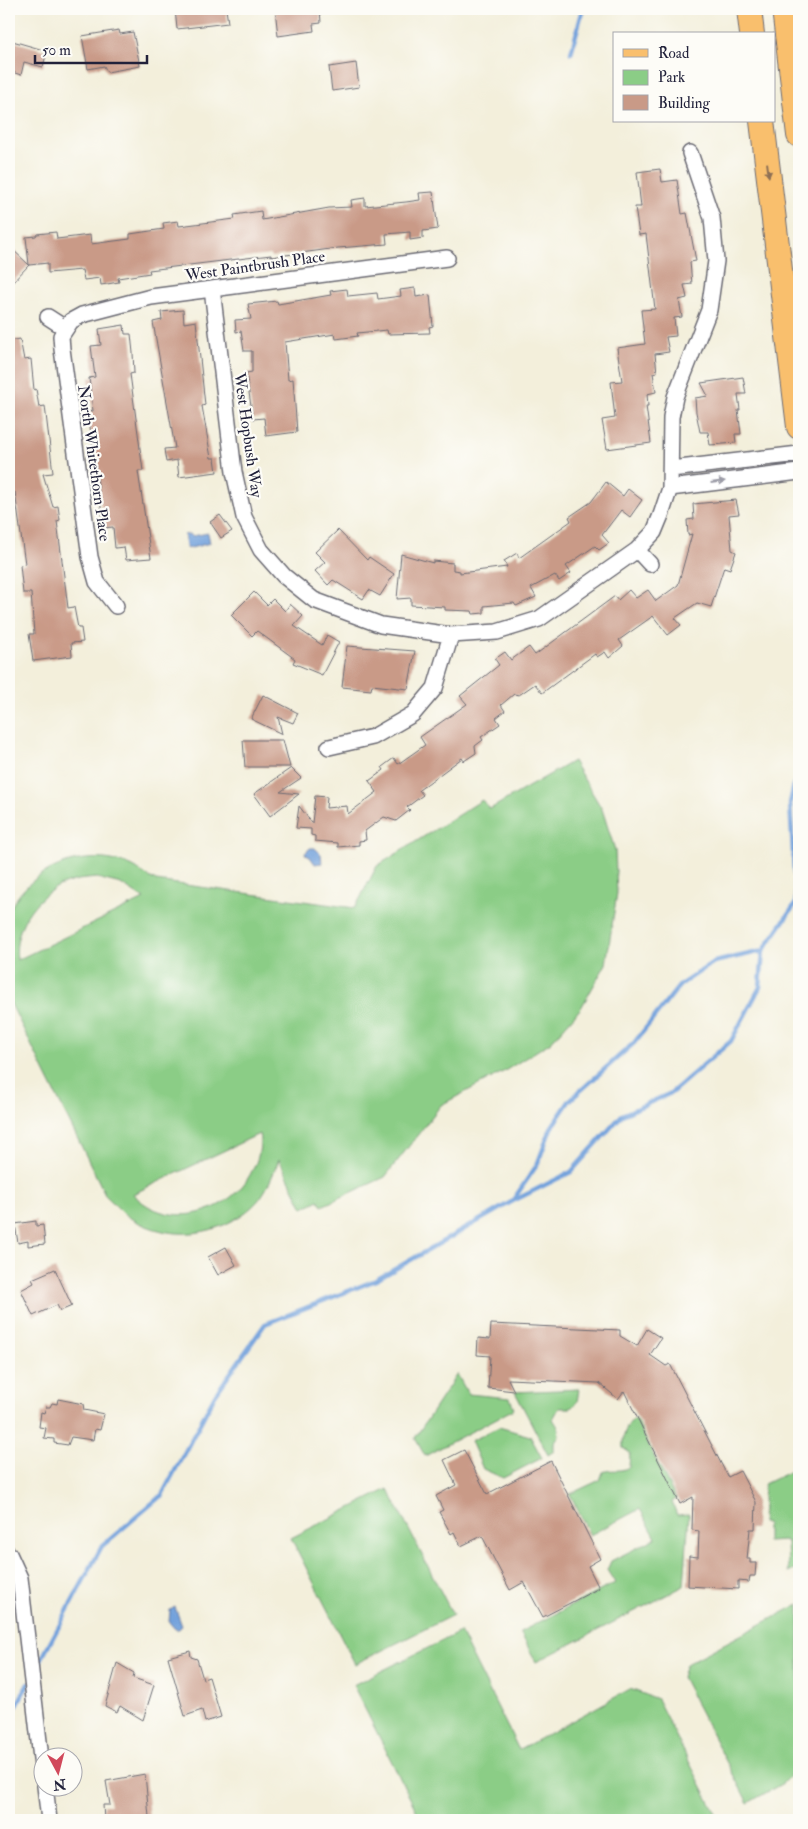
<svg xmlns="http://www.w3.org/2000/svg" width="808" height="1829" font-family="'IM FELL Double Pica',serif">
<rect width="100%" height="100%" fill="#fdfcf7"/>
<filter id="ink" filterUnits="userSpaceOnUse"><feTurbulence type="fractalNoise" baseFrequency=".02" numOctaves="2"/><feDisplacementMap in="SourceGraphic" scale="10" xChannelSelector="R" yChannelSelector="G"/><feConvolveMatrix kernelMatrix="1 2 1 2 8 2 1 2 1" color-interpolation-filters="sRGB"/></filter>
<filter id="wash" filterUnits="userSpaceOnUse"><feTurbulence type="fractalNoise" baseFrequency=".0096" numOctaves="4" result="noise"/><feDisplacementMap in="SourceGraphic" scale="20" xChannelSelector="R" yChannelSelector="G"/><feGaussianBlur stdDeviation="1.12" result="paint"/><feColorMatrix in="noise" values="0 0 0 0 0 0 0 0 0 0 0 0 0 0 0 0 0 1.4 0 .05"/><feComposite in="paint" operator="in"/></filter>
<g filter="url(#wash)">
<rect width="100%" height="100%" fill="#f3efdb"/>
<path fill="#8bcd86" stroke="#567860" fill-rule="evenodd" d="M573 761 602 809 615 850 617 893 606 964 581 1008 551 1042 503 1072 441 1105 385 1177 322 1206 319 1200 303 1208 279 1159C273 1175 266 1194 253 1206 219 1237 171 1242 132 1219 122 1214 114 1203 106 1196L9 1000V911C30 868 84 847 129 865 138 869 147 876 156 881L355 908 377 866 482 800 490 809ZM97 878 121 884 144 899 17 960C12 925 40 888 74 881 81 879 89 879 97 878ZM259 1134C262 1145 258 1161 252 1171 231 1214 169 1232 133 1194Z
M457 1374 468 1394 510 1398 514 1409 425 1456 415 1438Z
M579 1389 577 1402 571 1408H559L553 1419 558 1427 559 1436 554 1442V1451L548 1455 515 1392Z
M635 1418 676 1499 672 1502 677 1515 689 1514 684 1586 536 1662 520 1632 615 1583 607 1570 611 1561 656 1538 640 1509 590 1535 570 1494 600 1480 603 1472C612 1468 619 1473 629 1467L630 1453 623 1448C622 1437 626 1424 635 1418Z
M499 1427 530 1436 542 1458 503 1478 483 1469 471 1441Z
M793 1470 799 1474V1567L788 1572 787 1541 767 1542V1524L762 1523 764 1484Z
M388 1489 453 1615 355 1664 291 1538Z
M799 1604V1764L783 1783 748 1803 682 1677 686 1664Z
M460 1632 519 1750 630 1689 657 1699 719 1820H421L353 1685Z"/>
<path fill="#73a2dc" stroke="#4a628c" d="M208 533 210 543 187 549 184 535 189 534 192 536Z
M310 848H315L321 854 322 863 315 864 310 857 306 855 305 853Z
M175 1607 182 1626 179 1629H175L169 1622 170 1610Z"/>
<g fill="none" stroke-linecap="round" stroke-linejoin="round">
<path stroke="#73a2dc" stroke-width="4.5" d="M571 53 583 9
M513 1200 537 1165 551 1128 570 1100 634 1043 680 985 714 962 763 951
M35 1671 102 1546 162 1495 215 1395 265 1324 376 1280 513 1201 571 1172 622 1115 671 1093 731 1041 760 987 763 951 796 903 790 803 799 763
M9 1720 28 1684"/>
</g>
<g id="blocks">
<path fill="#c99a87" d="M175 9H226L228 23 177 29Z
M275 9H320L321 23 313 24 314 31 278 36Z
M119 30 120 34 133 32 140 66 107 72 104 66 88 69 82 36Z
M9 40 47 51 43 67 24 62 21 75 9 71Z
M356 63 359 87 332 91 329 67Z
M660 169 662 182 677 180 682 214 687 213 696 261 690 262 692 284 684 285 687 298 679 300 682 317 674 318 676 336 666 337 669 352 655 354 657 372 653 373 656 392 647 394 648 406H646L651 443 607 449 602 420 615 418 611 382 622 381 617 348 645 344 641 310 655 309 646 234 639 235 635 207H641L637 172Z
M433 192 438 229 423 231V238L410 240V232L386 234 387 244 338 248 271 257V255L149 270 150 273 118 278 119 282 101 285 100 278 84 280 82 270 48 273V263L29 265 9 286V246L29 265 26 237 36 236 37 234 56 232 57 239 90 235 91 244 130 239V234L164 229 163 223 178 221 179 226 235 219 234 215 261 211 262 220 329 208 352 207 351 200 365 198V206L406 202 420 200 419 193Z
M415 288 416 297 430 295 433 326 429 327 430 333 388 334 387 330 357 333 358 336 336 339 335 334 285 342 288 380 293 379 297 432 266 436 264 418 253 419 246 373 252 372V351H244L241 331 236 332 235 320 251 319 248 304 277 301 278 304 331 295 330 291 347 289 348 296 377 293 378 299 401 296 400 290Z
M183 310 184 323 196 321 205 405 202 406 211 458H215L217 472 179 477 177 460 166 462 164 449 175 448 153 322 162 320 161 312Z
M124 325 125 334H131L133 353 134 373 130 374 143 471H138L151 558 126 560 124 547 115 548 113 527 104 528 88 412 93 411 89 378 95 377 91 346 101 345 99 329Z
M20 339 24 360 31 359 34 390 36 389 39 407 45 406 53 473 43 474 53 507 58 506 60 520 57 521 68 608 74 607 78 628H81L83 642 71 643 72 656 33 661 29 634H34L31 593H23L20 565 25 564 15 492H12L9 451V341Z
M743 377 746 394H738L740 410H738L741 434H735L736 443 710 445 708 432H700L696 412 695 398 708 396 701 383Z
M606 482 623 496 628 489 642 500 630 517 621 510 602 535 609 543 599 550 595 546 566 566 571 573 559 581 555 575 531 588 536 597 516 606 514 603 484 606V613L473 614 472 611 445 610V607L411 605V598L397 599 401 554 433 563V561L453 563V570L460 571V573L507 567 504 561 517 553 519 558 571 521 569 517 591 502Z
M736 500 739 514 729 515 732 550 736 552 730 569 724 567 711 607 697 603 675 618 681 625 668 635 653 616 619 640 623 646 609 658 605 652 597 657 595 654 542 693 535 684 519 695 514 694 501 705 505 711 496 718 500 724 481 737 483 740 475 746 476 753 464 761 462 758 419 790 423 795 407 807 410 810 396 821 384 817 365 831 366 840 359 841V845L338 847V843L315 841V836L311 835V829L296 828 299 806 312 823 315 796 327 797 326 808 347 806 348 814 377 792 369 781 384 770 382 767 394 758 398 764 425 745 420 737 467 704 460 696 499 665 495 659 505 652 511 660 529 647 535 655 615 596 618 600 629 590 636 598 648 590 656 601 678 585 692 534 688 535 687 520 694 519 693 504Z
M220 515 232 531 221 538 210 522Z
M338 530 367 560 369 557 394 574 380 596 369 590 363 599 333 580 328 585 315 571 325 562 315 552Z
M254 592 267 605 273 599 285 611 290 604 303 616 294 626 322 645 327 635 339 642 322 675 293 663 295 659 257 631 252 636 231 615Z
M347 646 415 651 408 689 372 685 371 690 342 687Z
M263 695 298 713 293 723 278 717 282 734 251 719Z
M243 740H283L290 767H245Z
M291 768 301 778 280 792 299 794 270 816 254 794Z
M36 1221V1226L43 1225 45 1244 28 1246V1241L18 1243 15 1224Z
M226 1247 236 1265 218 1275 208 1257Z
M55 1269 72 1306 60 1311 57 1305 33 1316 21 1290 34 1283 32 1279Z
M491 1324 620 1330V1336L637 1346 647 1329 661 1338 650 1355 666 1366 670 1364 728 1477 740 1471 756 1502 755 1529H750L747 1559H750V1563H756L755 1576H750L749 1582 738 1581V1589L688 1586 689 1556 698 1557 699 1531 692 1530 693 1497 680 1504 624 1391 618 1399 599 1383 508 1379 514 1391 488 1388 490 1356 477 1355 478 1338 490 1339Z
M58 1399 83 1404 84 1410 104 1414 100 1430 95 1429 93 1440 71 1437 68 1445 54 1443V1439L44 1438 46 1428 39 1427 41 1412 44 1413 46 1407H50L52 1403 57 1404Z
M464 1450 487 1494 551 1461 600 1559 588 1566 599 1588 543 1617 524 1582 510 1590 482 1536 461 1546 454 1532 451 1534 439 1512 443 1510 436 1496 456 1485 444 1460Z
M190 1651 191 1657 197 1659 203 1679 209 1677 221 1717 205 1722 202 1710 185 1716 168 1657Z
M117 1663 134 1673 133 1678 154 1685 143 1720 120 1706 117 1712 105 1706Z
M145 1774 149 1817 104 1820 103 1805H110L106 1781Z"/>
</g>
</g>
<g filter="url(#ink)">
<use href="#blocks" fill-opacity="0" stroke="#6b6a73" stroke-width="1"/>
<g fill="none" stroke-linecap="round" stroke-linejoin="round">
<g stroke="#6b6a73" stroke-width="18">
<path id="minor" d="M212 289 234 472 244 517 261 550 284 576 314 600 381 625 451 635 497 632 539 619 637 550 654 532 661 515 670 488 671 417 675 397 709 310 716 261 712 218 690 153
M48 317 65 328
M671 469 799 454
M670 488 799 472
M637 550 650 564
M116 606 97 582 90 557 62 349 61 336 71 321 82 315 151 297 447 258
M329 747 373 737 413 714 435 688 451 635
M9 1554 20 1578 42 1767
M45 1786 49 1820"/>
</g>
<g stroke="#6b6a73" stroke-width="26">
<path id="primary" d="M749 9 752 34
M784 9 799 135
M762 121 799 427"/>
</g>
<use href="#minor" stroke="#fff" stroke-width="15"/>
<use href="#primary" stroke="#f9bf6d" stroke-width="24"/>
</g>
<defs><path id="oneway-solid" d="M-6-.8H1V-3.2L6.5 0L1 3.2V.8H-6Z" transform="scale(1.25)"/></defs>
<use fill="#8e7054" href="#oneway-solid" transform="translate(768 170) rotate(83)"/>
<use fill="#9c9ca7" href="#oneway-solid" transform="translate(718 482) rotate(-7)"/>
</g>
<g text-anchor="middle" stroke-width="4.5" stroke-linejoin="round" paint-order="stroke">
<g font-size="16" fill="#22223b" stroke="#fdfcf7">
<text transform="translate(255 265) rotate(-8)" y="6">West Paintbrush Place</text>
<text transform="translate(249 435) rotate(82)" y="6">West Hopbush Way</text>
<text transform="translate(95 463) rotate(82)" y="6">North Whitethorn Place</text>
</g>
</g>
<rect width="808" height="1829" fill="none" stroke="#fdfcf7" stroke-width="30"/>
<rect x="613" y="32" width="162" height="90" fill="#fdfcf7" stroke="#a5a5ac"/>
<rect x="623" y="49" width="25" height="8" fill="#f9bf6d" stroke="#a5a5ac"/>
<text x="658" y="58" font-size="15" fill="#22223b">Road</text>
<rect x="623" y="70" width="25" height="15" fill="#8bcd86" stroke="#a5a5ac"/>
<text x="658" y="82" font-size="15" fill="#22223b">Park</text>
<rect x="623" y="95" width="25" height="15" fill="#c99a87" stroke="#a5a5ac"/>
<text x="658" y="108" font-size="15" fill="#22223b">Building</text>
<g transform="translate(58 1772) rotate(173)"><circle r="24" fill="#fdfcf7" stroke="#a5a5ac"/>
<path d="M0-4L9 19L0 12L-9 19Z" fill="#d1495b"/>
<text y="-8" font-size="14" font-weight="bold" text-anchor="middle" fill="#22223b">N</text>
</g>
<path d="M35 55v8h112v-8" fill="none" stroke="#22223b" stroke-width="2.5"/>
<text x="42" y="55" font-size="15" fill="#22223b" stroke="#fdfcf7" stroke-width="4" paint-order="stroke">50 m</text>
</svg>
